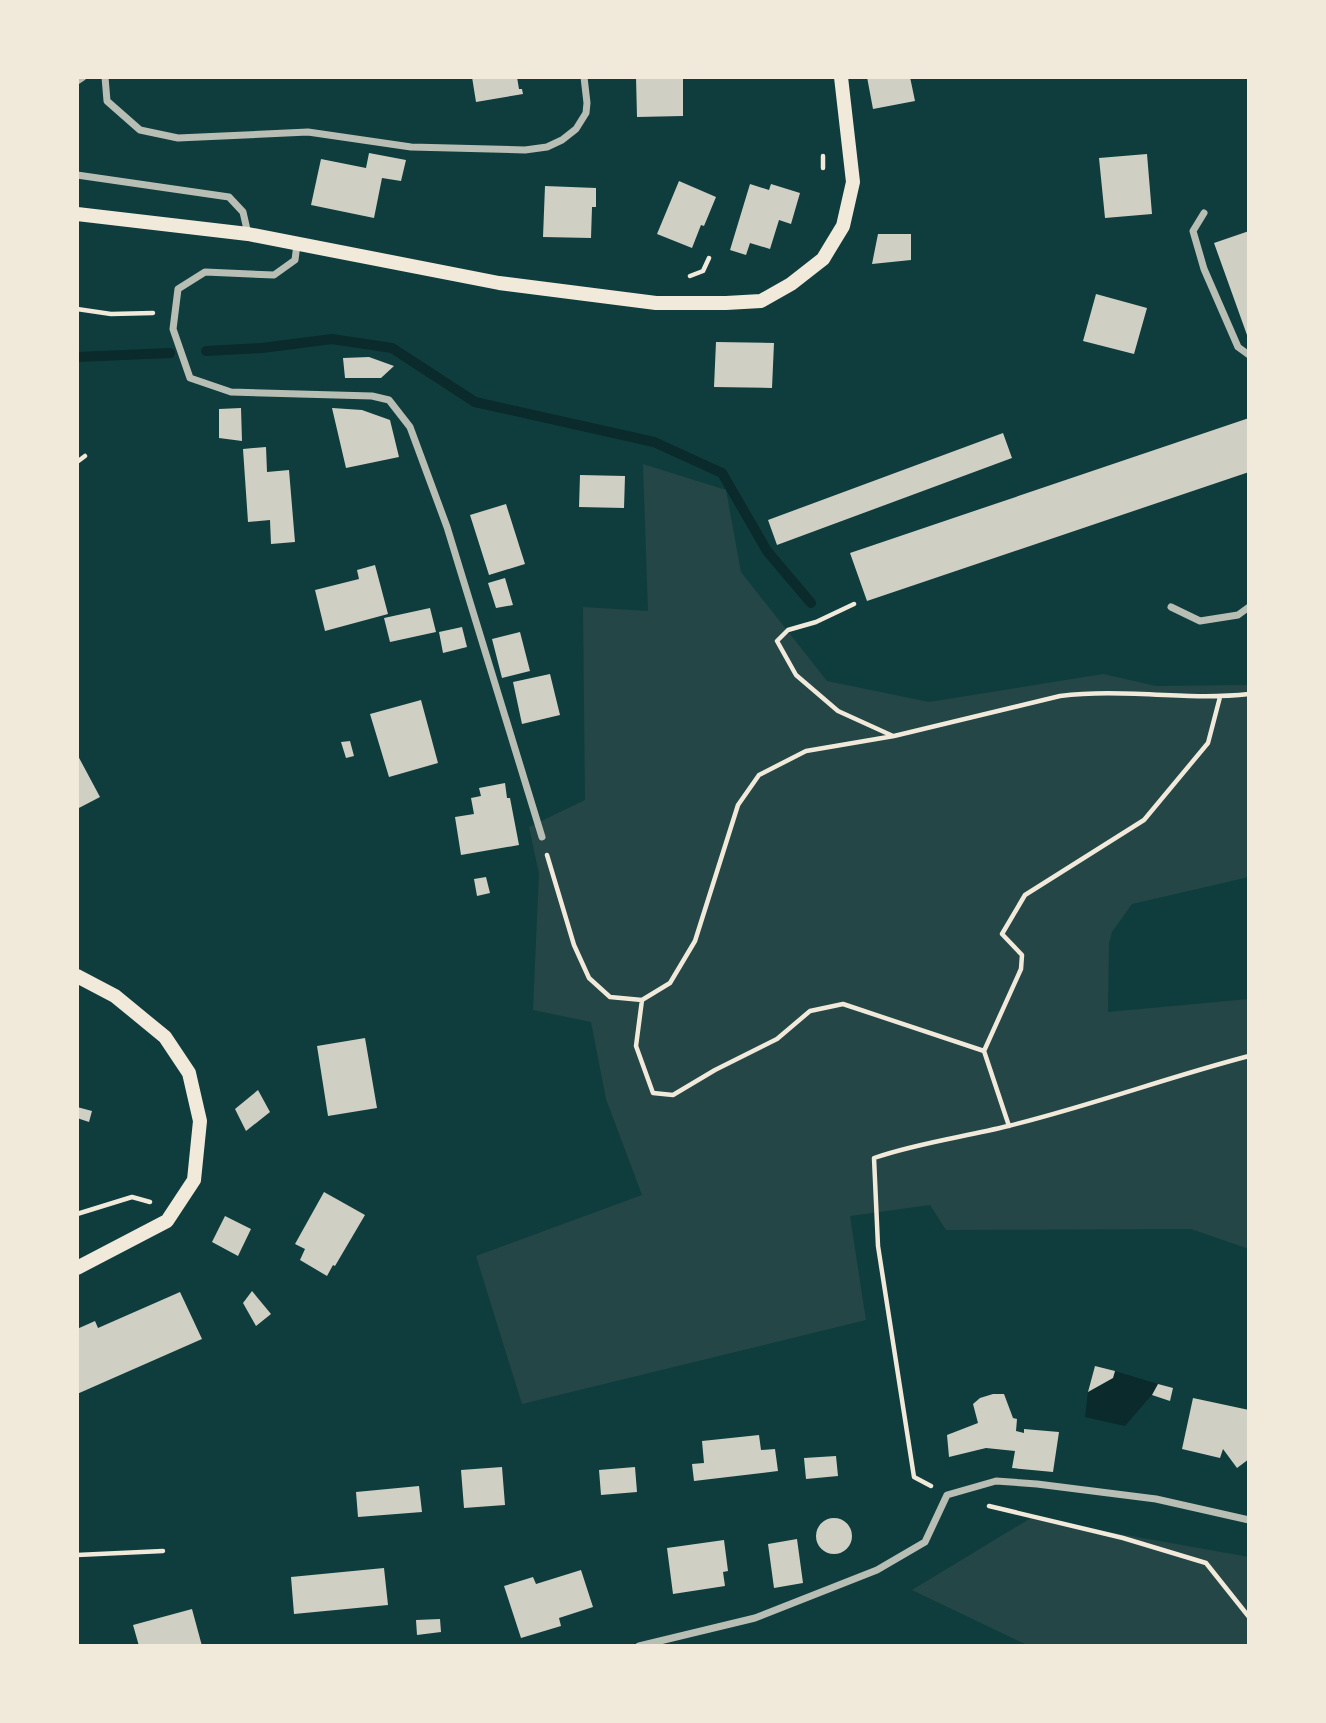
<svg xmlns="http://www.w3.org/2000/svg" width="1326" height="1723" font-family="'PT Serif',serif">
<rect width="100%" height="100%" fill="#0f3d3e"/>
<path fill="#244646" d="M643 464 726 490 741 572 827 681 929 702 1103 674 1156 686 1249 685V877L1132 904 1112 932 1109 943 1108 1012 1249 999V1249L1191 1229 946 1230 930 1205 850 1216 866 1320 522 1404 476 1256 642 1195 606 1099 591 1022 533 1010 539 874 529 827 585 800 583 607 648 611Z
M1031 1518 1249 1557V1646H1029L912 1590Z"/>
<path fill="#0a2a2b" d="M1115 1371 1158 1384 1156 1390 1125 1426 1085 1417 1088 1392 1113 1378Z"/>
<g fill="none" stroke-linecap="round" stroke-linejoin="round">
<path stroke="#0a2a2b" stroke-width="10" d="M206 351 262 348 332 339 392 348 475 402 654 442 722 473 767 551 811 603
M77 357 170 353"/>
</g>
<path fill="#cfcfc3" d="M472 77H517L519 89H522L523 94 476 102Z
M636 77H683V116L637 117Z
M867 77H910L915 101 873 109Z
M369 153 406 160 401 181 382 178 374 218 311 205 321 159 366 168Z
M1147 154 1152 214 1105 218 1099 158Z
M679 181 716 197 704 226 701 225 692 248 657 234Z
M750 184 769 190 771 184 800 193 791 224 779 220 770 249 750 243 746 255 730 250Z
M545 186 596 188V207H592L591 238 543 237Z
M1249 231V334L1247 335 1214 243Z
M878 234H911V260L872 264Z
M1096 294 1147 308 1134 354 1083 341Z
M716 342 774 343 772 388 714 387Z
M369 357 394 366 381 378H345L343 358Z
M241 408 242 441 219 438V409Z
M332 408 362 410 390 420 399 457 346 468Z
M1249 418V472L867 601 850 553Z
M1003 433 1012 458 777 545 768 520Z
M266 447 267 472 289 470 295 542 271 544 270 520 248 522 243 449Z
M580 475 625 476 624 508 579 507Z
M506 504 525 564 489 575 470 515Z
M375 565 388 614 325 631 315 590 359 579 357 570Z
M505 578 513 605 496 608 488 583Z
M430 608 436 632 390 642 384 618Z
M462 627 467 647 443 653 439 632Z
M520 632 530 671 502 678 492 639Z
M550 674 560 715 522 724 513 682Z
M421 700 438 763 389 777 370 714Z
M350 741 354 756 346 758 341 742Z
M77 754 100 797 77 809Z
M505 783 507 798H510L519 845 461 855 455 817 474 814 471 798 481 796 479 788Z
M486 877 490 893 477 896 474 879Z
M365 1038 377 1108 328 1116 317 1046Z
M258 1090 270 1112 246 1131 235 1109Z
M77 1107 92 1111 89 1122 77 1118Z
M324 1192 365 1215 335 1266 333 1265 327 1276 300 1260 305 1249 295 1244Z
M225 1216 251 1229 238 1256 212 1242Z
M252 1291 271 1314 256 1326 243 1303Z
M180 1292 202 1339 77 1394V1329L95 1321 98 1328Z
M1095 1366 1115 1371 1113 1378 1088 1392Z
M1158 1384 1173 1388 1170 1401 1152 1395Z
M993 1394H1004L1013 1418 1017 1419 1016 1431 1024 1433V1429L1059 1432 1053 1472 1012 1468 1015 1451 986 1448 949 1457 947 1435 978 1423 973 1404 980 1398Z
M1193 1398 1249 1410V1459L1237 1468 1223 1449 1220 1458 1182 1449Z
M759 1435 761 1450 775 1449 778 1471 694 1481 692 1464 704 1463 702 1441Z
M836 1456 838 1476 806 1479 804 1458Z
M502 1467 505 1505 464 1508 461 1470Z
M635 1467 637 1492 601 1495 599 1470Z
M419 1486 422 1512 358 1517 356 1492Z
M816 1536a18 18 0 1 1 36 0a18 18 0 1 1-36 0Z
M797 1539 803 1583 774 1588 768 1544Z
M724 1540 728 1571 723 1572 725 1586 673 1594 667 1548Z
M384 1568 388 1605 294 1614 291 1577Z
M581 1570 593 1607 559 1618 561 1626 521 1638 504 1586 533 1577 536 1584Z
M192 1609 202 1646H139L133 1625Z
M440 1619 441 1632 417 1635 416 1620Z"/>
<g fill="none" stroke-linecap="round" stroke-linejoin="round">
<path stroke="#f1e9da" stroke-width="4.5" d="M823 168V156
M690 276 703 271 709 258
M77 309 111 314 153 313
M77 462 85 456
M854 604 816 622 788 630 777 641 796 675 838 711 893 736
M547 855 574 945 589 978 610 997 642 1000 670 983 695 941 738 805 759 775 806 751 894 736 1060 696C1123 688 1186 701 1249 694
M642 1000 636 1046 653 1093 673 1095 715 1070 777 1039 810 1011 843 1004 984 1051 1009 1126
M984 1051 1021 969 1022 955 1002 934 1025 895 1144 820 1208 743 1220 697
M77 1214 132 1197 150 1202
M931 1486 914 1477 878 1246 874 1158C917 1143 964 1137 1008 1126 1090 1106 1168 1077 1249 1056
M989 1506 1123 1538 1206 1563 1249 1617
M77 1555 163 1551"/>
<path stroke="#b8beb3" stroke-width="7" d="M105 77 107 101 140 130 178 138 308 132 411 147 525 150 547 147 562 140 576 129 586 113 587 103 584 77
M77 81 83 77
M77 175 229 197 243 212 248 234
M1204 213 1193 231 1204 269 1238 347 1249 355
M297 244 295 260 274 275 205 272 178 289 173 329 190 378 231 392 372 396 389 400 410 427 447 527 542 837
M1171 607 1200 621 1238 615 1249 607
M639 1646 755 1618 877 1570 925 1542 947 1495 996 1481 1037 1484 1156 1499 1249 1520"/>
<path stroke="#f1e9da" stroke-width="14" d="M77 214 248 234 499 283 656 303H726L761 301 791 284 823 259 843 226 853 182 841 77
M77 976 115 996 165 1037 189 1073 200 1121 194 1180 167 1221 77 1268"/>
</g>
<rect width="1326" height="1723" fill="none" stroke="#f1e9da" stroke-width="158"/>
</svg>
